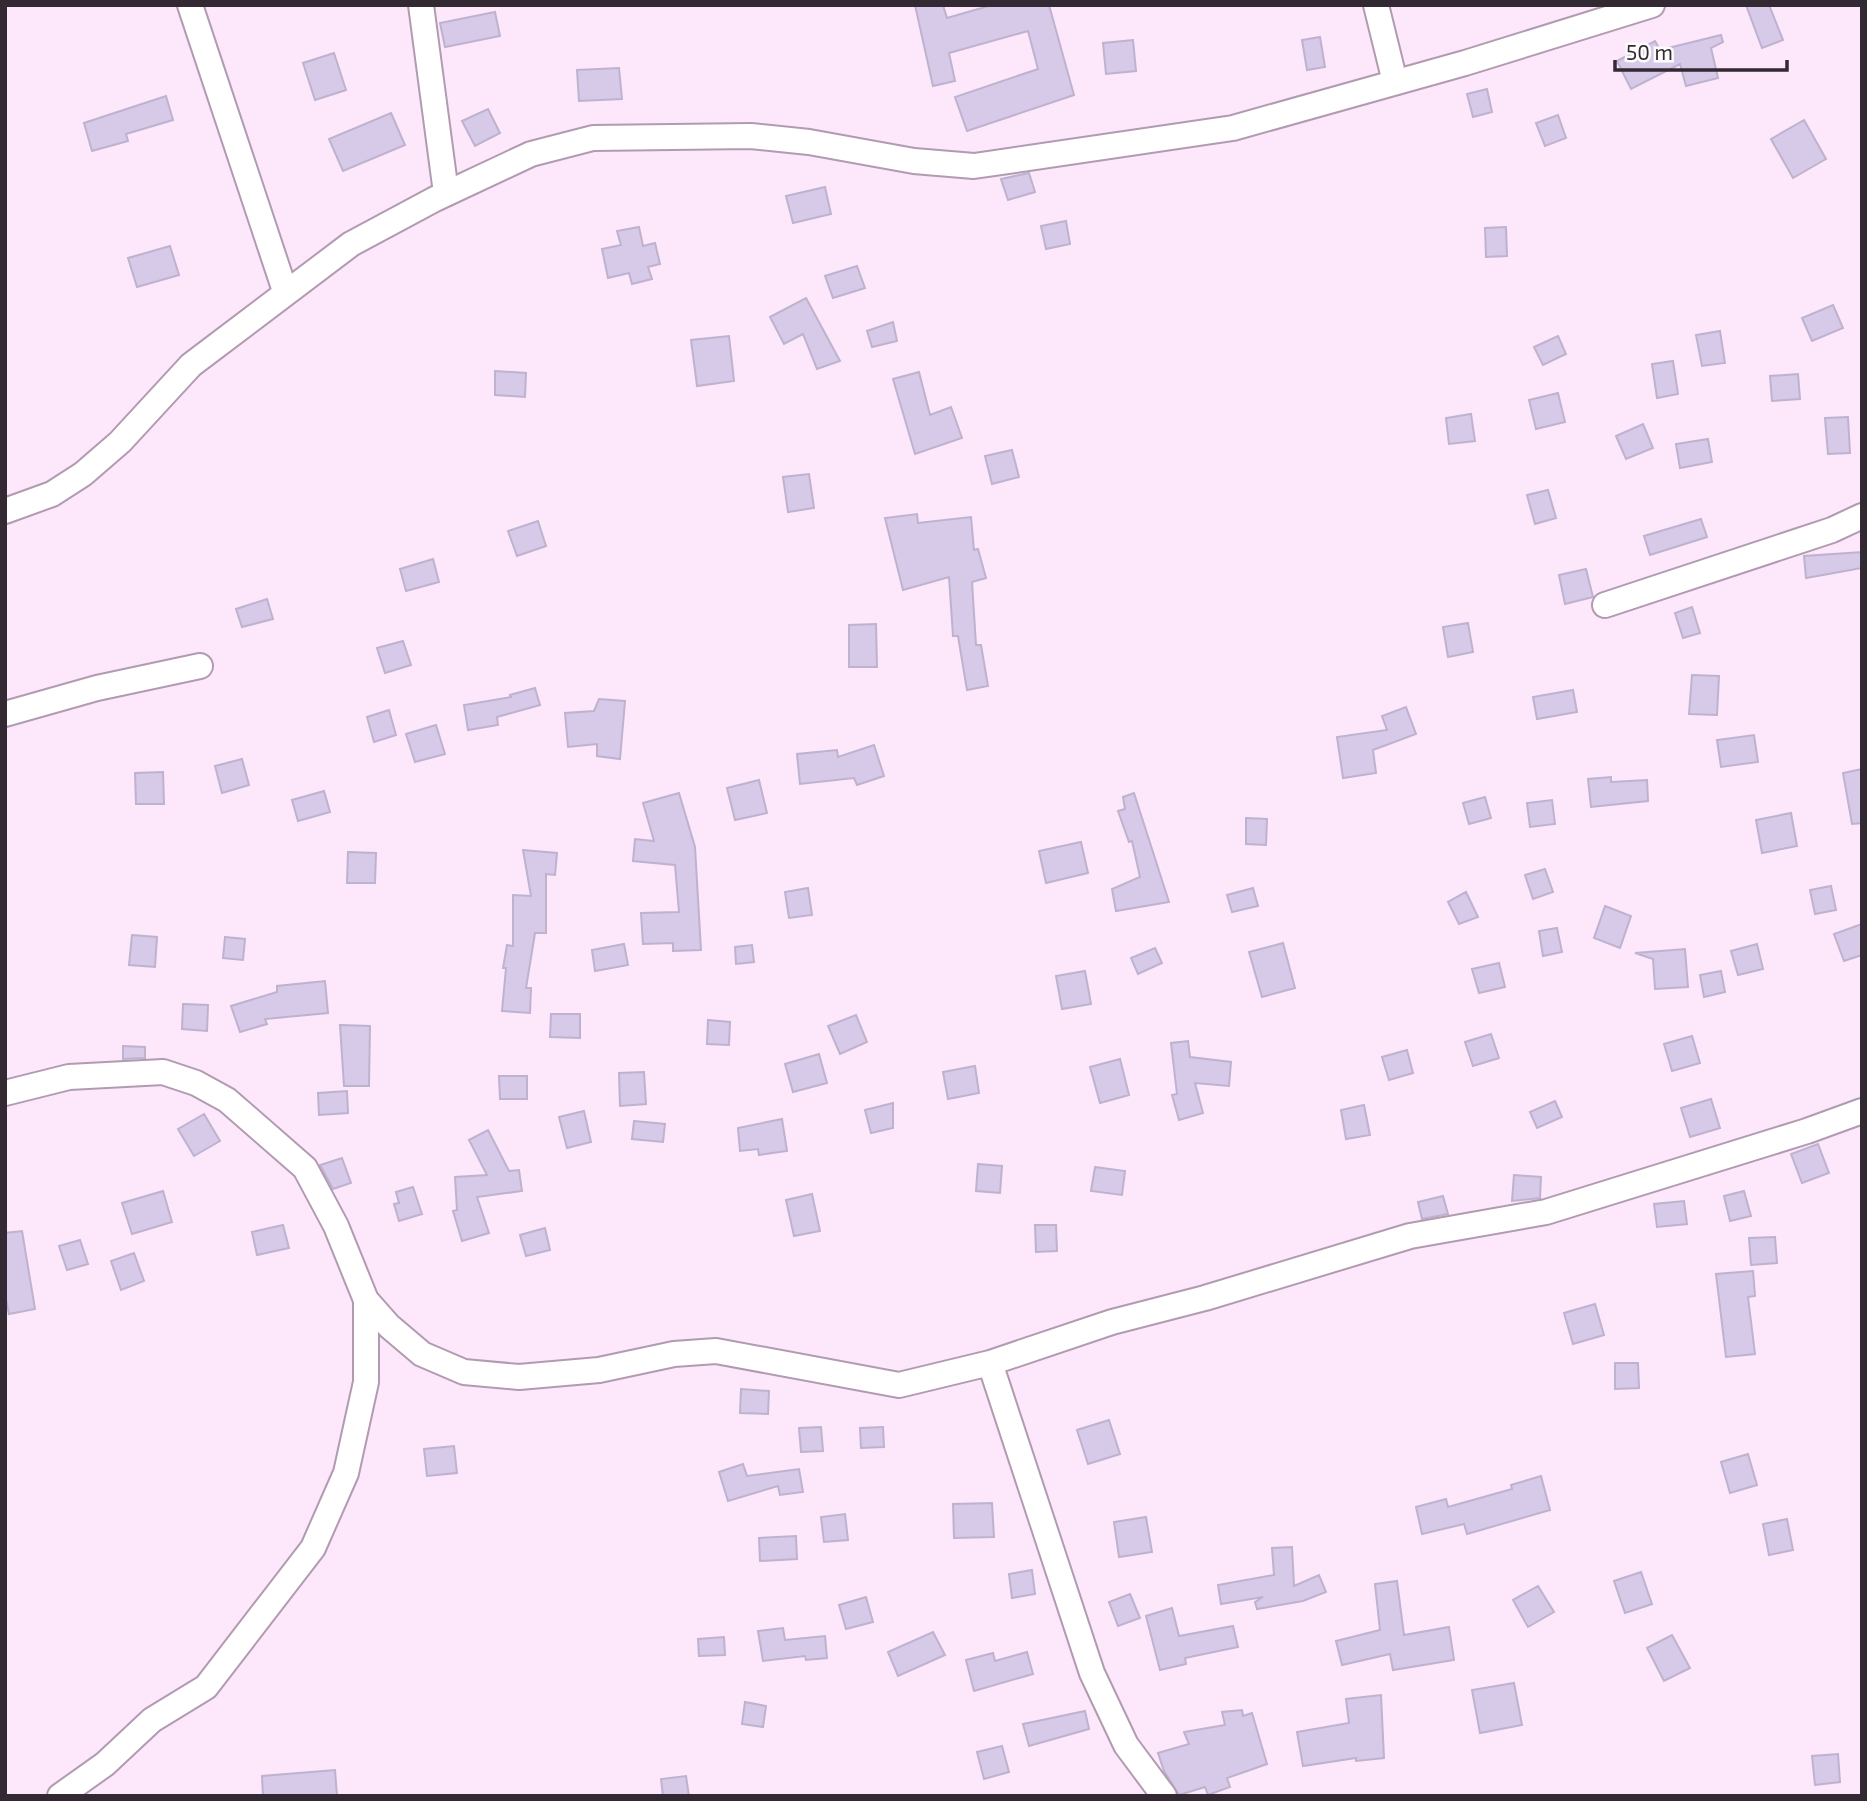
<svg xmlns="http://www.w3.org/2000/svg" width="1867" height="1801" font-family="'Exo 2',sans-serif">
<rect width="100%" height="100%" fill="#fce7fb"/>
<path fill="#d6cae8" stroke="#beb2cf" stroke-width="2" d="M915 5H943L947 18 992 5H1049L1074 95 967 131 955 97 1038 69 1028 31 949 53 955 81 933 86Z
M1746 5H1769L1783 40 1762 48Z
M495 12 500 36 445 47 440 23Z
M1721 35 1723 42 1711 48 1718 78 1686 86 1680 64 1631 89 1617 61 1655 41 1660 50Z
M1320 37 1325 67 1307 70 1302 40Z
M1133 40 1136 71 1106 74 1103 43Z
M334 53 346 90 315 100 303 63Z
M619 68 622 99 579 101 577 70Z
M1487 89 1492 112 1473 117 1467 94Z
M166 96 173 120 126 134 128 141 92 151 84 123Z
M488 109 500 133 475 146 462 121Z
M391 113 405 145 343 171 329 139Z
M1558 115 1566 138 1545 146 1536 123Z
M1804 120 1826 159 1793 178 1771 139Z
M1029 173 1035 192 1008 200 1001 179Z
M825 187 831 214 793 223 786 196Z
M1066 221 1070 244 1046 249 1041 226Z
M639 227 643 246 655 243 660 264 648 267 652 279 632 284 629 273 608 278 602 249 621 245 617 231Z
M1506 227 1507 256 1486 257 1485 228Z
M170 246 179 275 137 287 128 258Z
M857 266 865 288 833 298 825 276Z
M806 298 840 361 817 369 803 334 784 344 770 317Z
M1833 305 1843 328 1812 341 1802 318Z
M893 322 897 341 872 347 867 331Z
M1720 331 1725 363 1702 366 1696 335Z
M729 336 734 381 697 386 691 340Z
M1558 336 1566 354 1543 365 1534 347Z
M1673 361 1678 394 1657 398 1652 364Z
M495 371 526 373 525 397 495 395Z
M919 372 930 415 951 407 962 438 915 454 893 379Z
M1798 374 1800 399 1772 401 1770 376Z
M1558 393 1565 422 1536 429 1529 400Z
M1471 414 1475 441 1449 444 1446 418Z
M1848 417 1850 453 1828 454 1825 418Z
M1643 424 1653 448 1626 459 1616 436Z
M1708 439 1712 462 1680 468 1676 444Z
M1012 450 1019 477 992 484 985 456Z
M809 474 814 508 788 512 783 477Z
M1548 490 1556 518 1535 524 1527 495Z
M917 514 918 523 971 517 974 550 978 549 986 578 972 582 976 645H981L988 686 967 690 958 636H953L949 577 903 590 885 518Z
M1701 519 1707 537 1650 555 1644 536Z
M538 521 546 546 517 556 508 531Z
M1862 552V568L1806 578 1804 556Z
M433 559 439 582 406 591 400 569Z
M1586 569 1593 597 1565 604 1559 575Z
M267 599 273 619 242 627 236 609Z
M1692 607 1700 633 1683 638 1675 613Z
M1468 623 1473 652 1448 657 1443 627Z
M876 624 877 667H849V625Z
M403 641 411 665 385 673 377 648Z
M1692 675 1719 676 1717 715 1689 714Z
M535 688 540 705 497 717 498 725 468 730 464 705 511 697 510 695Z
M1573 690 1577 712 1537 719 1533 697Z
M599 699 625 701 620 759 597 756V744L568 747 565 713 594 711Z
M1406 707 1416 734 1373 750 1376 773 1343 778 1337 737 1387 730 1382 716Z
M389 710 396 735 374 742 367 717Z
M436 725 445 754 415 762 406 734Z
M1754 735 1758 762 1721 767 1717 740Z
M874 745 884 776 857 785 854 778 800 784 797 754 837 750 838 757Z
M242 759 249 785 222 793 215 766Z
M1862 769V823L1852 824 1843 773Z
M163 772 164 804H136L135 773Z
M1611 777V782L1647 780 1648 801 1591 807 1588 779Z
M759 780 767 813 735 820 727 788Z
M324 791 330 812 298 821 292 800Z
M679 793 695 847 701 950 673 951V943L643 944 641 913 679 912 675 865 633 861 635 839 654 841 643 803Z
M1134 793 1169 902 1116 911 1112 889 1140 877 1132 841 1129 842 1118 811 1125 809 1123 797Z
M1485 797 1491 818 1469 824 1463 803Z
M1552 800 1555 824 1530 827 1527 803Z
M1791 813 1797 846 1762 853 1756 820Z
M1246 818 1267 819 1266 845 1246 844Z
M1081 842 1088 873 1046 883 1039 851Z
M523 850 557 853 555 875 546 874V933H535L526 988H531L530 1013 502 1011 506 968H503L507 945 513 946V895L531 896Z
M348 852 376 853 375 883H347Z
M1545 869 1553 892 1533 899 1525 875Z
M1831 886 1836 910 1815 914 1810 890Z
M808 888 812 915 789 918 785 892Z
M1253 888 1258 906 1232 912 1227 895Z
M1466 892 1478 917 1459 924 1448 902Z
M1605 906 1631 916 1620 948 1594 938Z
M1862 924V955L1844 961 1834 934Z
M1557 928 1562 952 1543 956 1539 931Z
M132 935 157 937 155 967 129 965Z
M225 937 245 939 243 960 223 958Z
M1283 943 1295 988 1262 997 1249 952Z
M624 944 628 965 595 971 592 950Z
M1757 944 1763 969 1738 975 1731 951Z
M752 945 754 962 736 964 735 947Z
M1155 948 1162 963 1138 974 1131 958Z
M1685 949 1688 987 1655 989 1653 959 1635 953Z
M1499 963 1505 987 1479 993 1472 969Z
M1085 971 1091 1004 1062 1009 1056 976Z
M1721 971 1725 992 1704 997 1700 975Z
M325 981 328 1013 265 1019 267 1024 240 1032 231 1006 277 992V986Z
M183 1004 208 1005 207 1031 182 1029Z
M551 1014H580V1038L550 1037Z
M856 1015 867 1042 840 1054 828 1026Z
M708 1020 730 1022 729 1045 707 1044Z
M340 1025 370 1026 369 1086H344Z
M1491 1034 1499 1058 1473 1066 1465 1042Z
M1692 1036 1700 1063 1672 1071 1664 1044Z
M1188 1041 1190 1057 1231 1062 1229 1086 1195 1083 1203 1113 1179 1120 1172 1095 1177 1094 1171 1043Z
M123 1046 145 1047V1058L123 1059Z
M1407 1050 1413 1073 1389 1080 1382 1057Z
M819 1054 827 1083 793 1092 785 1064Z
M1120 1059 1129 1095 1100 1103 1090 1067Z
M975 1066 979 1093 948 1099 943 1072Z
M644 1072 646 1104 620 1106 619 1073Z
M499 1076H527V1099H500Z
M347 1091 348 1113 319 1115 318 1093Z
M1711 1099 1720 1128 1690 1137 1681 1108Z
M1555 1101 1562 1117 1537 1128 1530 1112Z
M893 1103V1128L871 1133 865 1110Z
M1364 1105 1370 1135 1346 1139 1341 1110Z
M584 1111 591 1142 567 1148 559 1117Z
M204 1114 220 1141 194 1156 178 1129Z
M782 1119 787 1151 759 1155 758 1149 740 1151 738 1128Z
M634 1121 665 1124 663 1142 632 1139Z
M488 1130 509 1171 519 1170 522 1191 477 1197 489 1233 462 1241 453 1211 457 1210 455 1177 487 1175 469 1140Z
M1818 1144 1829 1173 1802 1183 1791 1154Z
M342 1158 351 1183 333 1189 320 1165Z
M978 1164 1002 1166 1000 1193 976 1191Z
M1095 1167 1125 1171 1122 1195 1091 1191Z
M1514 1175 1541 1177 1540 1198 1512 1201Z
M413 1187 422 1214 399 1221 394 1204 399 1203 396 1192Z
M163 1191 172 1222 132 1234 122 1203Z
M1744 1191 1751 1216 1730 1221 1724 1196Z
M812 1194 820 1231 794 1236 786 1200Z
M1443 1196 1448 1214 1422 1219 1418 1202Z
M1684 1201 1687 1224 1657 1227 1654 1204Z
M283 1225 289 1248 257 1255 252 1232Z
M1035 1225H1056L1057 1251 1036 1252Z
M545 1228 550 1250 526 1256 520 1235Z
M22 1231 35 1309 9 1314 5 1295V1233Z
M1775 1237 1777 1263 1751 1265 1749 1238Z
M80 1240 88 1264 67 1270 59 1246Z
M134 1253 144 1281 121 1290 111 1261Z
M1753 1271 1755 1296 1748 1297 1755 1354 1726 1357 1716 1274Z
M1595 1304 1604 1335 1573 1344 1564 1313Z
M1615 1363H1638L1639 1388 1615 1389Z
M741 1389 769 1391 768 1414 740 1413Z
M1109 1420 1120 1454 1088 1464 1077 1430Z
M821 1427 823 1451 801 1452 799 1428Z
M883 1427 884 1447 861 1448 860 1428Z
M454 1446 457 1473 427 1476 424 1449Z
M1748 1454 1757 1485 1730 1493 1721 1462Z
M743 1464 747 1476 799 1469 803 1492 780 1495 778 1486 728 1501 719 1472Z
M1541 1476 1550 1510 1467 1534 1464 1524 1422 1534 1416 1507 1446 1499 1448 1507 1512 1489 1511 1485Z
M992 1503 994 1537 954 1538 953 1504Z
M845 1514 848 1540 824 1542 821 1517Z
M1146 1517 1152 1552 1119 1557 1114 1522Z
M1787 1519 1793 1550 1769 1555 1763 1524Z
M796 1536 797 1559 760 1561 759 1538Z
M1292 1547 1294 1586 1319 1575 1326 1592 1303 1601 1257 1609 1255 1602 1263 1597 1221 1604 1218 1585 1274 1575 1272 1548Z
M1032 1570 1035 1594 1012 1598 1009 1574Z
M1641 1572 1652 1604 1625 1613 1614 1581Z
M1397 1581 1404 1635 1449 1627 1454 1660 1393 1670 1390 1654 1342 1665 1336 1641 1380 1630 1375 1584Z
M1538 1586 1554 1612 1528 1627 1513 1600Z
M1130 1594 1140 1618 1118 1626 1109 1602Z
M866 1597 873 1622 846 1629 839 1605Z
M1172 1608 1179 1636 1233 1626 1238 1647 1185 1658 1186 1664 1160 1670 1146 1616Z
M783 1628 785 1640 825 1636 827 1658 806 1660 805 1656 763 1661 758 1631Z
M933 1632 945 1655 898 1676 888 1652Z
M1672 1635 1690 1668 1664 1681 1647 1648Z
M724 1637 725 1655 699 1656 698 1639Z
M1027 1652 1033 1674 974 1691 966 1660 993 1653 995 1661Z
M1514 1683 1522 1725 1480 1733 1472 1690Z
M1381 1695 1384 1758 1356 1761V1758L1303 1766 1297 1732 1349 1723 1346 1699Z
M745 1702 766 1706 763 1727 742 1724Z
M1242 1710 1243 1716 1252 1713 1267 1764 1227 1778 1230 1787 1208 1795 1205 1787 1179 1795 1164 1771 1158 1753 1189 1744 1184 1732 1225 1725 1222 1712Z
M1085 1711 1089 1729 1029 1746 1023 1724Z
M1002 1746 1009 1772 984 1779 977 1752Z
M1838 1754 1840 1782 1815 1785 1812 1756Z
M335 1770 337 1796H263L262 1776Z
M686 1776 689 1796H663L661 1779Z"/>
<g fill="none" stroke-linecap="round" stroke-linejoin="round">
<g stroke="#b29bb1" stroke-width="28">
<path id="minor" d="M190 5 285 291
M421 5 446 193
M1376 5 1395 82
M5 511 52 494 83 474 120 442 191 365 351 244 435 199 531 154 593 138 751 136 809 142 914 161 974 166 1233 128 1465 63 1652 5
M1605 605 1832 530 1862 516
M5 714 97 688 200 666
M5 1093 69 1077 163 1072 196 1083 227 1100 305 1168 336 1226 366 1300 389 1326 422 1354 464 1372 519 1377 599 1370 674 1354 716 1351 899 1385 990 1363 1112 1322 1205 1298 1410 1236 1546 1212 1807 1131 1862 1111
M990 1363 1092 1673 1126 1745 1164 1796
M60 1796 105 1764 152 1720 206 1687 313 1548 346 1473 366 1382V1300"/>
</g>
<use href="#minor" stroke="#fff" stroke-width="24"/>
</g>
<rect width="1867" height="1801" fill="none" stroke="#322932" stroke-width="14"/>
<path d="M1615 60v10h172v-10" fill="none" stroke="#322932" stroke-width="3.5"/>
<text x="1626" y="60" font-size="21" fill="#322932" stroke="#fcfcfc" stroke-width="5" paint-order="stroke">50 m</text>
</svg>
